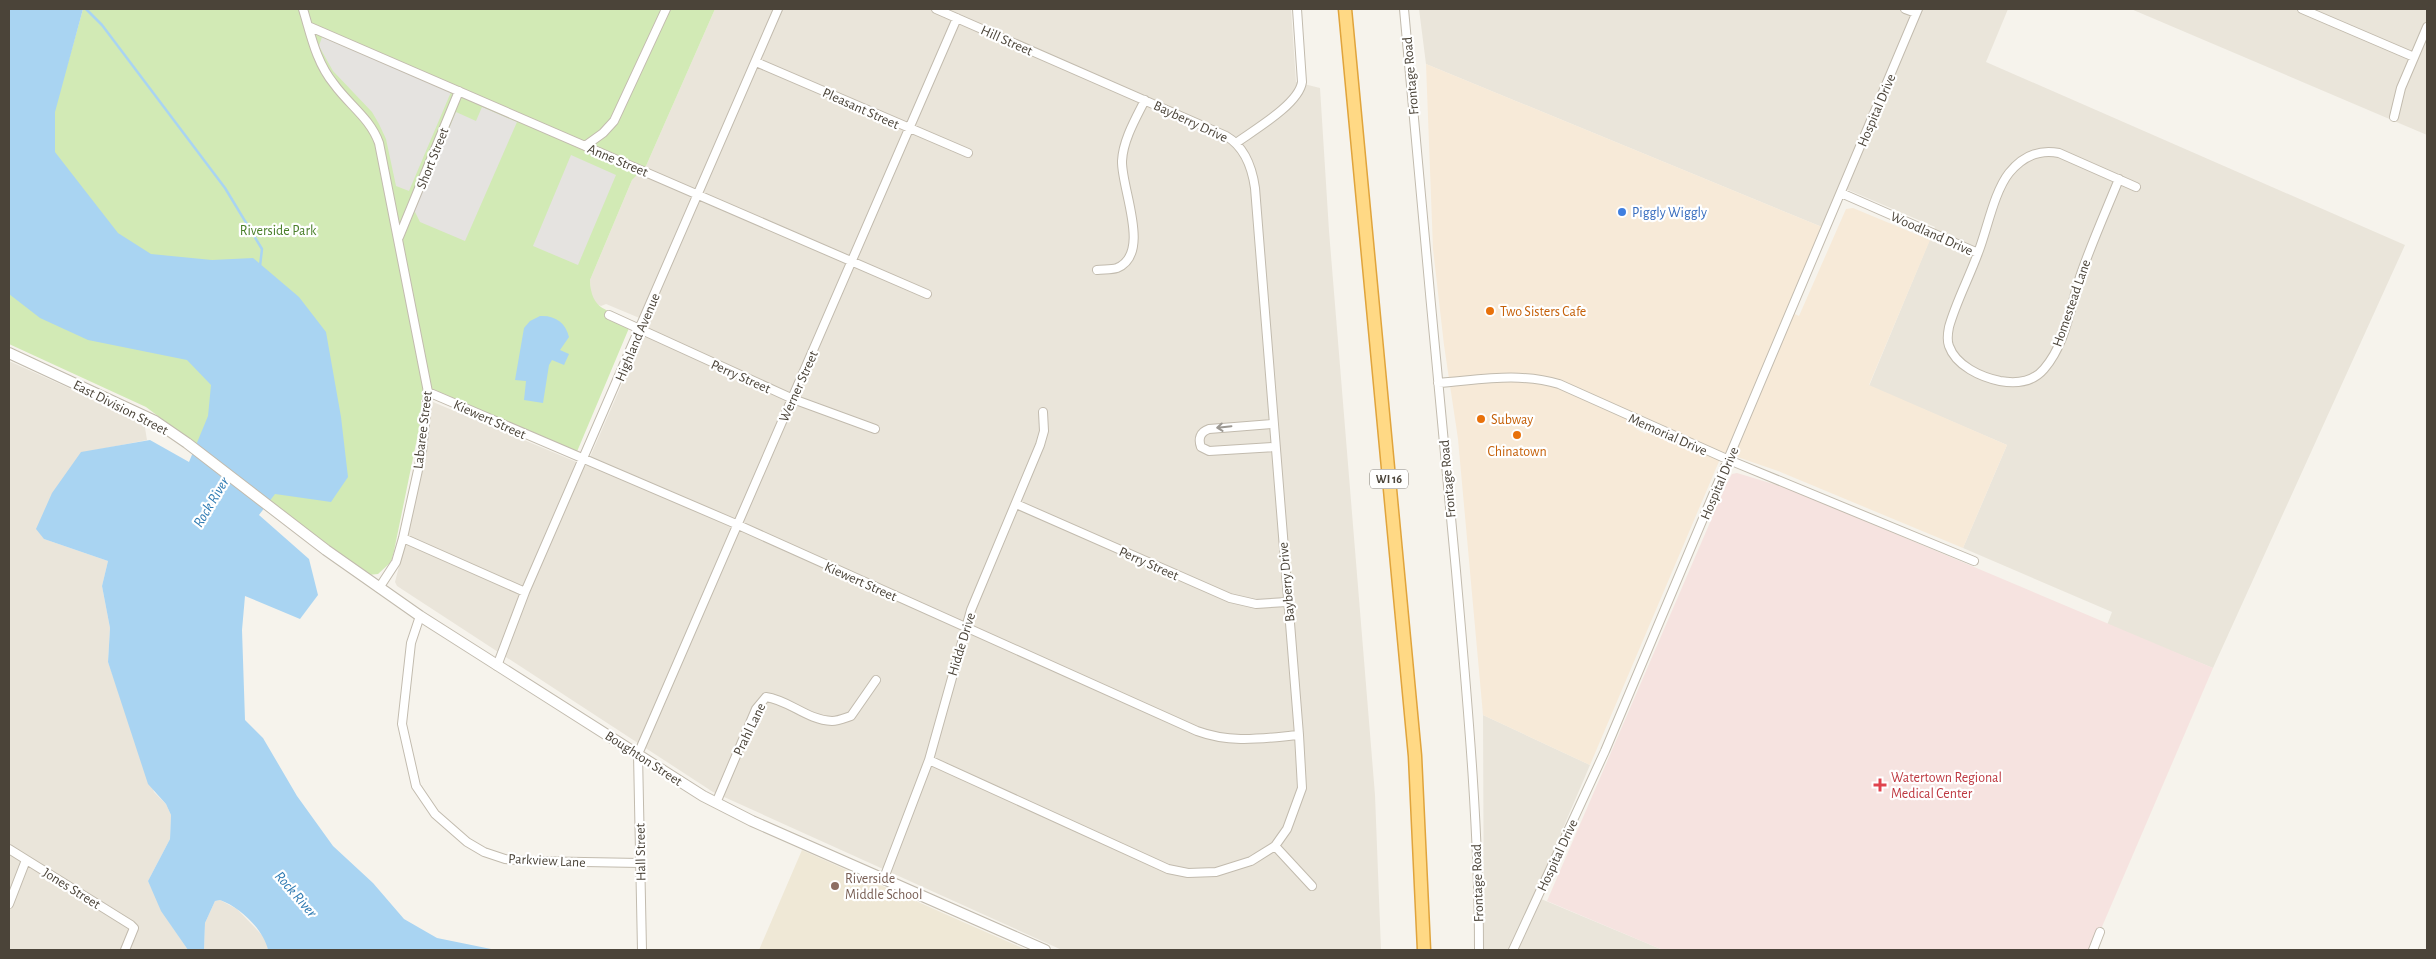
<svg xmlns="http://www.w3.org/2000/svg" width="2436" height="959" font-family="'Alegreya Sans',sans-serif">
<rect width="100%" height="100%" fill="#f6f3ec"/>
<path fill="#eae5da" d="M715 9H1291L1296 82 1320 88 1329 231 1375 795 1381 950H1062L713 792 397 586 395 582 414 508 433 402 586 466 649 322 606 304 601 306 594 303 591 295 590 280 632 180 646 166Z
M1419 9H2008L1986 62 2405 245 2213 668 2107 625 2112 612 1963 548 2007 445 1869 386 1935 227 1839 186 1822 227 1426 64Z
M2131 9H2427V135Z
M9 361 144 422 147 440 81 453 44 539 108 561 102 586 110 628 108 662 154 792 166 804 171 815 170 839 148 881 169 922 188 950H9Z
M1483 715 1590 765 1534 896 1663 950H1484Z
M220 900 237 909 259 932 266 939 268 950H204L205 923 215 901Z"/>
<path fill="#f7ead8" fill-rule="evenodd" d="M1426 64 1822 227 1786 310 1799 316 1846 209 1853 208 1930 240 1869 385 2007 445 1963 548 1778 471 1723 452 1590 765 1483 715 1458 439 1444 345 1433 249ZM1642 416 1651 420 1646 434 1636 429Z"/>
<path fill="#efe8d6" d="M802 850 963 922 1027 950H759Z"/>
<path fill="#f6e3e0" d="M1737 473 1787 488 2213 668 2092 950H1663L1547 901 1727 483 1732 474Z"/>
<path fill="#d2eab5" d="M83 9H715L646 166 632 180 590 280C591 311 607 309 632 321L576 454 439 396 421 400 422 414 394 551 391 562 378 574 368 575 146 407 9 344V121L67 66Z"/>
<path fill="#e5e3e0" d="M322 37 451 92 409 191 396 186 386 139 379 124 372 112 333 71 319 46Z
M482 107 517 122 465 241 420 222 414 210 456 112 476 121Z
M571 155 616 175 578 265 533 246Z"/>
<path fill="#a9d4f2" d="M9 9H83L55 112V152L118 233 151 254 212 260 253 258 299 297 326 332 341 417 348 477 331 502 275 494 259 515 309 559 318 595 300 619 245 596 242 630 245 720 263 738 297 796 333 846 373 883 404 919 437 938 496 950H268C264 930 240 907 220 900L215 901 205 923 204 950H188L161 911 148 881 170 839 171 815 166 804 148 784 108 662 110 628 102 586 108 561 44 539 36 529 52 493 81 452 150 440 189 462 208 416 211 385 187 360 88 340 40 318 9 294Z
M540 316C555 315 566 323 569 337L560 350 569 354 564 365 552 360 549 365 543 403 524 400 526 381 515 380 524 328 530 321Z"/>
<g fill="none" stroke-linecap="round" stroke-linejoin="round">
<path stroke="#a9d4f2" stroke-width="2.5" d="M86 9 102 25 225 188 262 249 260 266"/>
<g stroke="#c2bbae" stroke-width="10">
<path id="minor" d="M303 9C311 35 316 62 334 84 349 105 370 118 379 143L428 392 422 452 403 538 396 562 379 588
M1404 9C1420 196 1439 384 1456 571 1467 697 1479 824 1479 950
M1905 9 1916 13
M2302 9 2414 57
M308 26 927 294
M756 62 968 153
M2394 117 2401 88 2427 27
M1236 143C1254 130 1299 104 1302 82L1297 9
M585 146 603 133 614 121 666 9
M2119 179C2106 211 2092 242 2081 274 2070 306 2067 342 2044 369 2033 382 2017 384 2000 381 1981 377 1956 366 1949 346 1947 341 1948 332 1949 327 1956 302 1969 278 1978 253 1987 230 1994 192 2009 173 2022 157 2039 149 2059 153L2136 187
M1841 193 1978 253
M399 237 459 91
M1097 270C1103 269 1111 270 1117 268 1152 254 1121 188 1122 161 1123 140 1136 118 1145 100
M609 315 793 399 875 429
M1438 383C1479 380 1519 372 1559 384L1729 460 1974 561
M428 392 736 524 1197 731C1232 744 1264 738 1299 735
M1273 424 1209 429C1200 432 1198 439 1201 447L1209 451 1274 447
M1016 504 1230 598 1256 604 1287 602
M403 538 525 592
M420 616 411 643 402 724 416 786 435 814 467 842 484 852 505 859 529 861 640 863
M497 666 525 592 778 9
M929 760 1168 869 1188 873 1216 872 1251 861 1275 846 1287 829 1302 788 1299 735 1255 188C1252 167 1245 147 1226 136L936 9
M716 803 756 709 766 697C789 700 807 720 832 721 838 721 845 718 851 716L876 680
M1275 846 1312 886
M9 849 131 925 134 928 125 950
M884 878 929 760 971 610 1040 445 1044 431 1043 412
M9 904 26 860
M642 950 638 754 957 18
M1513 950 1605 751 1918 9
M2093 950 2100 932"/>
</g>
<g stroke="#c2bbae" stroke-width="12">
<path id="tertiary" d="M9 353 155 421 187 443 326 550 420 616 703 796 752 821 1045 950"/>
</g>
<g stroke="#e0a43c" stroke-width="15">
<path id="trunk" d="M1345 9 1415 756 1424 950"/>
</g>
<use href="#minor" stroke="#fff" stroke-width="8"/>
<use href="#tertiary" stroke="#fff" stroke-width="10"/>
<use href="#trunk" stroke="#ffd985" stroke-width="12"/>
</g>
<defs><path id="oneway-shaft" d="M-6 0H5M1.5-3L5.5 0L1.5 3" fill="none" stroke-width="1.6" stroke-linecap="round" stroke-linejoin="round" transform="scale(1.25)"/></defs>
<use stroke="#9c9892" href="#oneway-shaft" transform="translate(1224 427) rotate(174)"/>
<circle fill="#3f7fe0" stroke="#fff" stroke-width="2" cx="1622" cy="212" r="5"/>
<g fill="#e8710a" stroke="#fff" stroke-width="2">
<circle cx="1490" cy="311" r="5"/>
<circle cx="1481" cy="419" r="5"/>
<circle cx="1517" cy="435" r="5"/>
</g>
<path fill="#e0444e" stroke="#fff" stroke-width="2" d="M1877.5 777.5h5v5h5v5h-5v5h-5v-5h-5v-5h5z"/>
<circle fill="#8d6e63" stroke="#fff" stroke-width="2" cx="835" cy="886" r="5"/>
<g text-anchor="middle" stroke-width="4.5" stroke-linejoin="round" paint-order="stroke">
<rect fill="#fff" stroke="#817c74" stroke-width="1" x="1370" y="469.5" width="38" height="19" rx="4"/>
<g font-size="12" font-weight="bold" fill="#4b4439">
<text x="1389" y="483">WI 16</text>
</g>
<g font-size="14" fill="#4b4439" stroke="#fff">
<text transform="translate(1007 40) rotate(24)" y="5">Hill Street</text>
<text transform="translate(1410 76) rotate(-95)" y="5">Frontage Road</text>
<text transform="translate(861 108) rotate(24)" y="5">Pleasant Street</text>
<text transform="translate(1876 110) rotate(-67)" y="5">Hospital Drive</text>
<text transform="translate(1191 121) rotate(25)" y="5">Bayberry Drive</text>
<text transform="translate(432 158) rotate(-68)" y="5">Short Street</text>
<text transform="translate(618 160) rotate(23)" y="5">Anne Street</text>
<text transform="translate(1932 233) rotate(24)" y="5">Woodland Drive</text>
<text transform="translate(2071 303) rotate(-71)" y="5">Homestead Lane</text>
<text transform="translate(637 337) rotate(-67)" y="5">Highland Avenue</text>
<text transform="translate(741 376) rotate(24)" y="5">Perry Street</text>
<text transform="translate(798 386) rotate(-66)" y="5">Werner Street</text>
<text transform="translate(121 407) rotate(27)" y="5">East Division Street</text>
<text transform="translate(490 419) rotate(24)" y="5">Kiewert Street</text>
<text transform="translate(422 430) rotate(-83)" y="5">Labaree Street</text>
<text transform="translate(1668 434) rotate(24)" y="5">Memorial Drive</text>
<text transform="translate(1447 479) rotate(-95)" y="5">Frontage Road</text>
<text transform="translate(1719 483) rotate(-67)" y="5">Hospital Drive</text>
<text transform="translate(1149 563) rotate(24)" y="5">Perry Street</text>
<text transform="translate(861 581) rotate(24)" y="5">Kiewert Street</text>
<text transform="translate(1286 582) rotate(-95)" y="5">Bayberry Drive</text>
<text transform="translate(961 644) rotate(-73)" y="5">Hidde Drive</text>
<text transform="translate(749 729) rotate(-64)" y="5">Prahl Lane</text>
<text transform="translate(644 758) rotate(33)" y="5">Boughton Street</text>
<text transform="translate(640 852) rotate(-91)" y="5">Hall Street</text>
<text transform="translate(1557 855) rotate(-65)" y="5">Hospital Drive</text>
<text transform="translate(547 860) rotate(3)" y="5">Parkview Lane</text>
<text transform="translate(1477 883) rotate(-92)" y="5">Frontage Road</text>
<text transform="translate(72 888) rotate(32)" y="5">Jones Street</text>
</g>
<g font-size="14" fill="#366cbe" stroke="#fff" text-anchor="start">
<text x="1632" y="217">Piggly Wiggly</text>
</g>
<g font-size="14" fill="#4a7f2a" stroke="#fff">
<text x="278" y="235">Riverside Park</text>
</g>
<g font-size="14" fill="#c56008" stroke="#fff" text-anchor="start">
<text x="1500" y="316">Two Sisters Cafe</text>
<text x="1491" y="424">Subway</text>
<text x="1517" y="456" text-anchor="middle">Chinatown</text>
</g>
<g font-size="14" fill="#be3a42" stroke="#fff" text-anchor="start">
<text x="1891" y="782">Watertown Regional<tspan x="1891" dy="16">Medical Center</tspan></text>
</g>
<g font-size="14" fill="#785e54" stroke="#fff" text-anchor="start">
<text x="845" y="883">Riverside<tspan x="845" dy="16">Middle School</tspan></text>
</g>
<g font-size="15" font-style="italic" fill="#2e7ab2" stroke="#fff">
<text transform="translate(211 502) rotate(-59)" y="5">Rock River</text>
<text transform="translate(296 894) rotate(49)" y="5">Rock River</text>
</g>
</g>
<rect width="2436" height="959" fill="none" stroke="#4b4439" stroke-width="20"/>
</svg>
